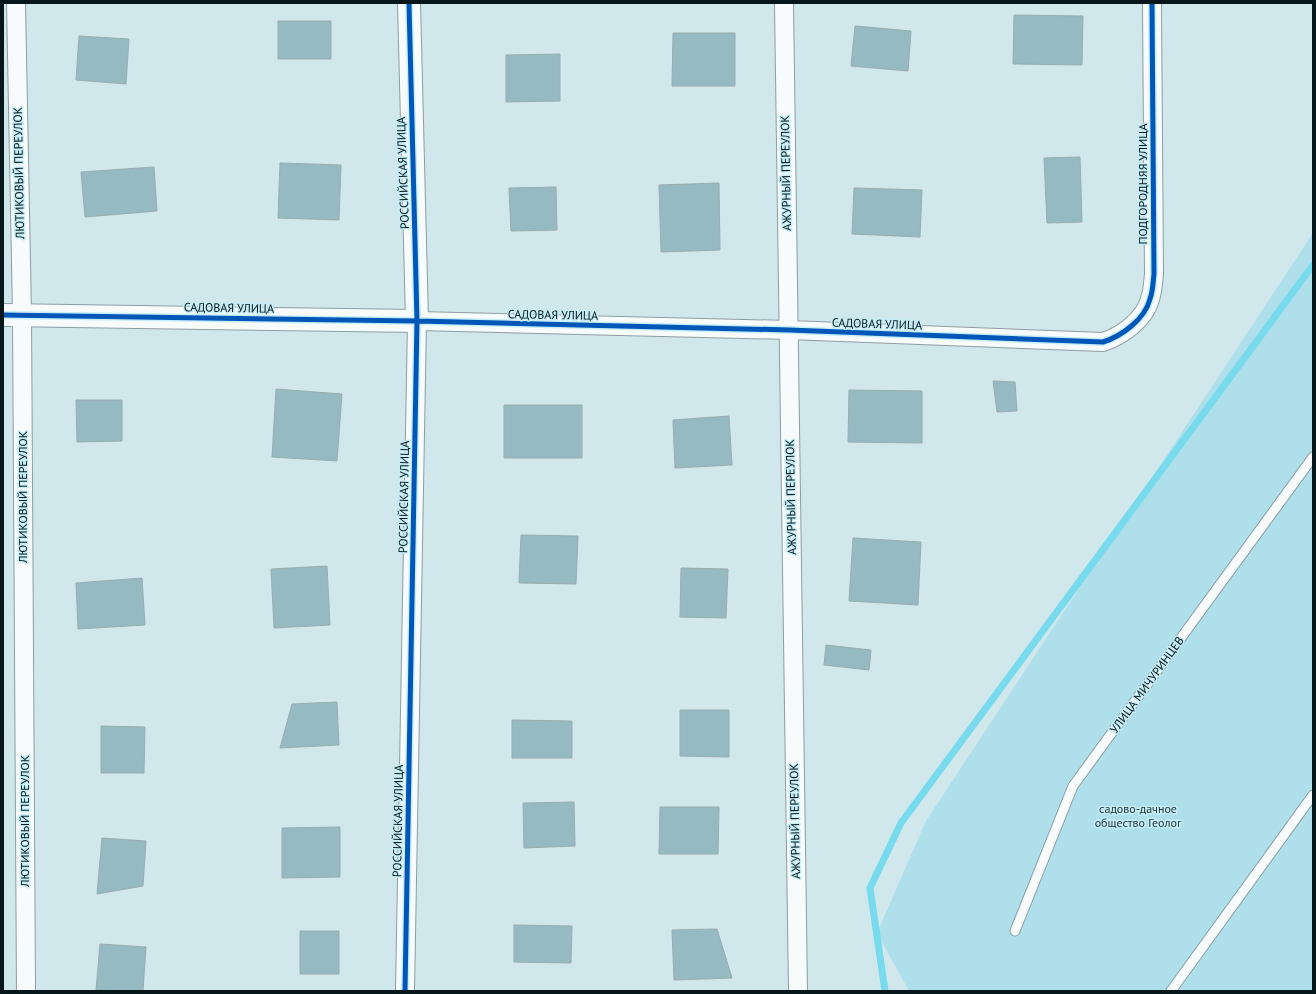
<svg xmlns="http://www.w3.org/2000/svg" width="1316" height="994" font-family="'PT Sans',sans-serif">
<rect width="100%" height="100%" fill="#d0e7ec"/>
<path fill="#aedfea" d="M1313 233V991H909L877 933 926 821Z"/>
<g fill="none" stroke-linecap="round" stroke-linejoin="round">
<path stroke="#78daed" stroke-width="7" d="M885 991 870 888 901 823 1313 265"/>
</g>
<path fill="#95bac1" stroke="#9aacb0" d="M1014 15 1083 16 1082 65 1013 64Z
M278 21H331V59H278Z
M855 26 911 31 908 71 851 66Z
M673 33H735V86H672Z
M79 36 129 39 126 84 76 80Z
M560 54V101L506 102V55Z
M1080 157 1082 222 1047 223 1044 158Z
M280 163 341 165 339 220 278 218Z
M154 167 157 211 85 217 81 172Z
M719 183 720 250 661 252 659 185Z
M556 187 557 230 511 231 509 188Z
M854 188 922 190 920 237 852 234Z
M993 381 1015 382 1017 411 997 412Z
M276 389 342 394 337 461 272 457Z
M849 390 922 391V443L848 442Z
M76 400H122V441L77 442Z
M504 405H582V458H504Z
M729 416 732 465 675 468 673 420Z
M521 535 578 536 576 584 519 583Z
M853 538 921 542 918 605 849 601Z
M327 566 330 625 274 628 271 569Z
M681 568 728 569 726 618 680 617Z
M142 578 145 625 78 629 76 583Z
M826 645 871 650 869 670 824 665Z
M337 702 339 745 280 748 292 704Z
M680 710H729V757L680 756Z
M512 720 572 721V758H512Z
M101 726 145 727 144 773H101Z
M574 802 575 846 524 848 523 803Z
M660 807H719L718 854H659Z
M340 827V877L282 878V828Z
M102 838 146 841 143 886 97 894Z
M514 925 572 926 571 963 514 962Z
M717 929 732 978 674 980 672 930Z
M300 931H339V974H300Z
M100 944 146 947 143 991 96 990Z"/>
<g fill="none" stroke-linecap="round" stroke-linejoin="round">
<g stroke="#8d9ea2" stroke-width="11">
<path id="lane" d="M1015 931 1073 786 1313 457
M1171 991 1313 795"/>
</g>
<g stroke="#8d9ea2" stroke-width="20">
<path id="street" d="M16 3 22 314 26 991
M784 3 798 991
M405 991 417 321 789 330 1103 342C1122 336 1145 319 1150 299 1153 291 1153 282 1154 274L1152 3"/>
</g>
<g stroke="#8d9ea2" stroke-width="24">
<path id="secondary" d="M3 315 417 321 409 3"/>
</g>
<use href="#lane" stroke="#f8fbfc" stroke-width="9"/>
<use href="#street" stroke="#f8fbfc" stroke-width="18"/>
<use href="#secondary" stroke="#f8fbfc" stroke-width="22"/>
<g stroke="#c5eef7" stroke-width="8">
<path id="cycleway" d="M3 315 417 321 789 330 1103 342C1122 336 1145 319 1150 299 1153 291 1153 282 1154 274L1152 3
M405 991 417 321 409 3"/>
</g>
<use href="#cycleway" stroke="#0057b8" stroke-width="5"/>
</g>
<g text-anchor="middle" stroke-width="3" stroke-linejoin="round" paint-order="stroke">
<g font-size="12" fill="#07161a" stroke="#c5eef7">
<text transform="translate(19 173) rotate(-91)" y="4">ЛЮТИКОВЫЙ ПЕРЕУЛОК</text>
<text transform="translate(403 173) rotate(-92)" y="4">РОССИЙСКАЯ УЛИЦА</text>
<text transform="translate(786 173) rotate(-91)" y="4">АЖУРНЫЙ ПЕРЕУЛОК</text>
<text transform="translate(1143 184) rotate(-90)" y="4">ПОДГОРОДНЯЯ УЛИЦА</text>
<text transform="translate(229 308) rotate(1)" y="4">САДОВАЯ УЛИЦА</text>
<text transform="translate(553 315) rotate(1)" y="4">САДОВАЯ УЛИЦА</text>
<text transform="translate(877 324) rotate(2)" y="4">САДОВАЯ УЛИЦА</text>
<text transform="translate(23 497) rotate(-90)" y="4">ЛЮТИКОВЫЙ ПЕРЕУЛОК</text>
<text transform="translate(404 497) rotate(-89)" y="4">РОССИЙСКАЯ УЛИЦА</text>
<text transform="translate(791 497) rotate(-91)" y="4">АЖУРНЫЙ ПЕРЕУЛОК</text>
<text transform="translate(1147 685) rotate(-54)" y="4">УЛИЦА МИЧУРИНЦЕВ</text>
<text transform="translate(25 821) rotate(-90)" y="4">ЛЮТИКОВЫЙ ПЕРЕУЛОК</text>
<text transform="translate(398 821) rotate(-89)" y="4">РОССИЙСКАЯ УЛИЦА</text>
<text transform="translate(795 821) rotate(-91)" y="4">АЖУРНЫЙ ПЕРЕУЛОК</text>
</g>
<g font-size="12" fill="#20363b" stroke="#c5eef7">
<text x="1138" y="813">садово-дачное<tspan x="1138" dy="14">общество Геолог</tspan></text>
</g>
</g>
<rect width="1316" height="994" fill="none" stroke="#07161a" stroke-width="8"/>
</svg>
